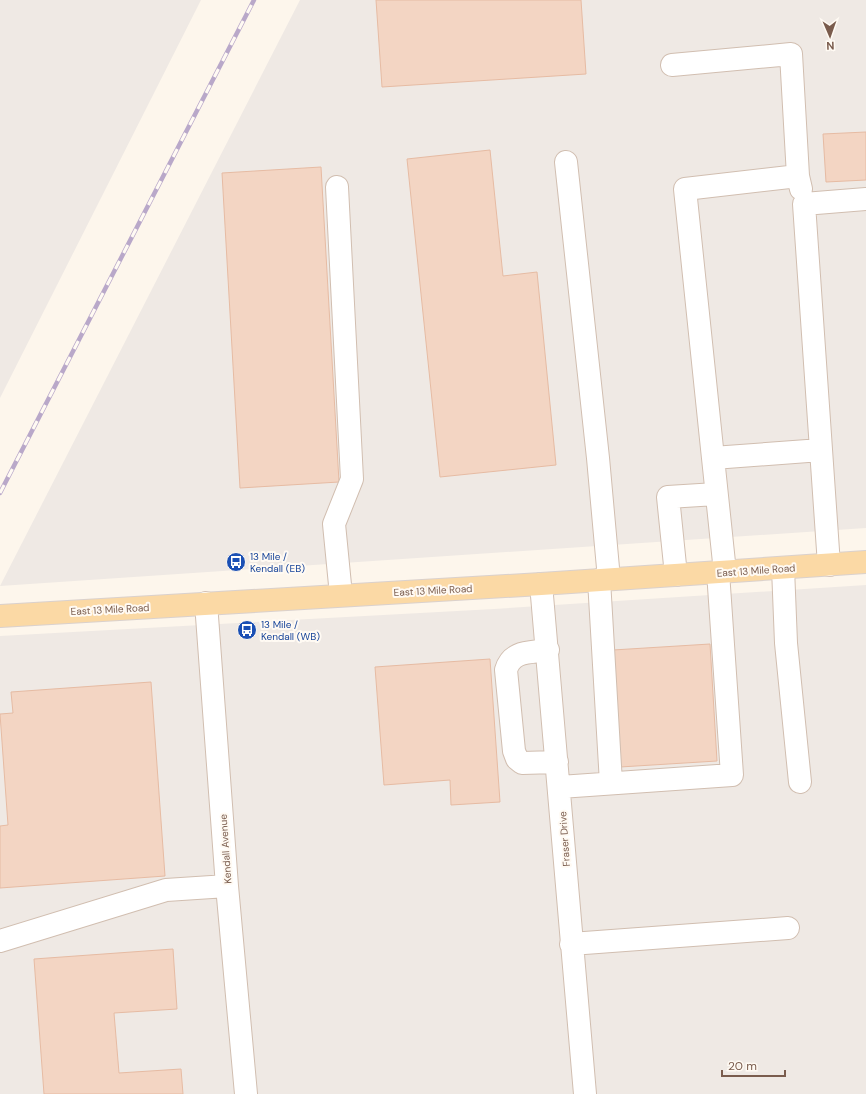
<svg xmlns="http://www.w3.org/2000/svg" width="866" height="1094" font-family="'DM Sans',sans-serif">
<rect width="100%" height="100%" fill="#fdf6ec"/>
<path fill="#efe9e4" d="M0 0H201L0 398Z
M300 0H866V528L0 586Z
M866 585V1094H0V636L494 609Z"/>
<path fill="#f3d5c3" stroke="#e6bba3" d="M376 0H581L586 74 382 87Z
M866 132V180L826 182 823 134Z
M490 150 503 276 537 272 556 465 440 477 407 159Z
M321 167 339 482 240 488 222 173Z
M710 644 717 761 620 767 613 650Z
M490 659 500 802 451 805 450 780 384 785 375 667Z
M151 682 165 876 0 888V826L8 825 0 714 13 713 11 692Z
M173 949 177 1009 114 1013 119 1073 181 1069 183 1094H44L34 959Z"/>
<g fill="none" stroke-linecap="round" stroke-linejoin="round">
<g stroke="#d1beb0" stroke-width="24">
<path id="minor" d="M672 65 791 54 798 176 801 189
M566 162 598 458 609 579
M337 187 352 479 334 524 341 595
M713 458 685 189 798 176
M829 565 804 204 866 199
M783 568 786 643 800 782
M725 572 713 458 821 450
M676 575 668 497 716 494
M599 580 611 783
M541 584 585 1094
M206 603 227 886 246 1094
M548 650C530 653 512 650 506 670L514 751 517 759 522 763 557 762
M560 787 732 775 718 572
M0 941 166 890 227 886
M571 944 788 928"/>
</g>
<g stroke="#dad1cd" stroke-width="24">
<path id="major" d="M0 616 541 584 866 562"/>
</g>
<use href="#minor" stroke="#fff" stroke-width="22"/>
<use href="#major" stroke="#fbd9a5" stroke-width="22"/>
<g stroke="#b9a8c9" stroke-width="4.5">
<path id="rail" d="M0 493 254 0"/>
</g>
<use href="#rail" stroke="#fffaf3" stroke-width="3" stroke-dasharray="9" stroke-linecap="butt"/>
</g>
<defs>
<g id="bus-disc" transform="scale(1)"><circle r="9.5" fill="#1a4fb4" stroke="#fffaf3"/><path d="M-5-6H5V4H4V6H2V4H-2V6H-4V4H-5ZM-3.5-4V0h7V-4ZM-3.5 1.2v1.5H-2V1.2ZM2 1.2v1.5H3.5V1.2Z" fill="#fff"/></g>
</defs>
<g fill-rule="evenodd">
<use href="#bus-disc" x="236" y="562"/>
<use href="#bus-disc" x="247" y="630"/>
</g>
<g text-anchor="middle" stroke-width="4" stroke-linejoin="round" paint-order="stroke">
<g font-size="10" fill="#164399" stroke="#fffaf3" text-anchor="start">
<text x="250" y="560">13 Mile /<tspan x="250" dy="12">Kendall (EB)</tspan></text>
<text x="261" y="628">13 Mile /<tspan x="261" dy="12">Kendall (WB)</tspan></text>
</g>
<g font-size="10" fill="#7a5c4d" stroke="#fffaf3">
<text transform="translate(756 570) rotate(-4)" y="4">East 13 Mile Road</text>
<text transform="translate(433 590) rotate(-3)" y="4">East 13 Mile Road</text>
<text transform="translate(110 609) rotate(-3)" y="4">East 13 Mile Road</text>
<text transform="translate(564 839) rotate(-94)" y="4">Fraser Drive</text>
<text transform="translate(225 849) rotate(-94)" y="4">Kendall Avenue</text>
</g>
</g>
<g transform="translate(830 36) rotate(178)" stroke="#fffaf3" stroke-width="3" paint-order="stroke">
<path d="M0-3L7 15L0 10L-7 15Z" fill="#7a5c4d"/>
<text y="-6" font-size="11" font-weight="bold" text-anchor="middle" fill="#7a5c4d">N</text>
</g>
<path d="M722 1070v6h63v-6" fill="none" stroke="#7a5c4d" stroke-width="2"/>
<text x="728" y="1070" font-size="12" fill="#7a5c4d" stroke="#fffaf3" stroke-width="3" paint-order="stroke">20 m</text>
</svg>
